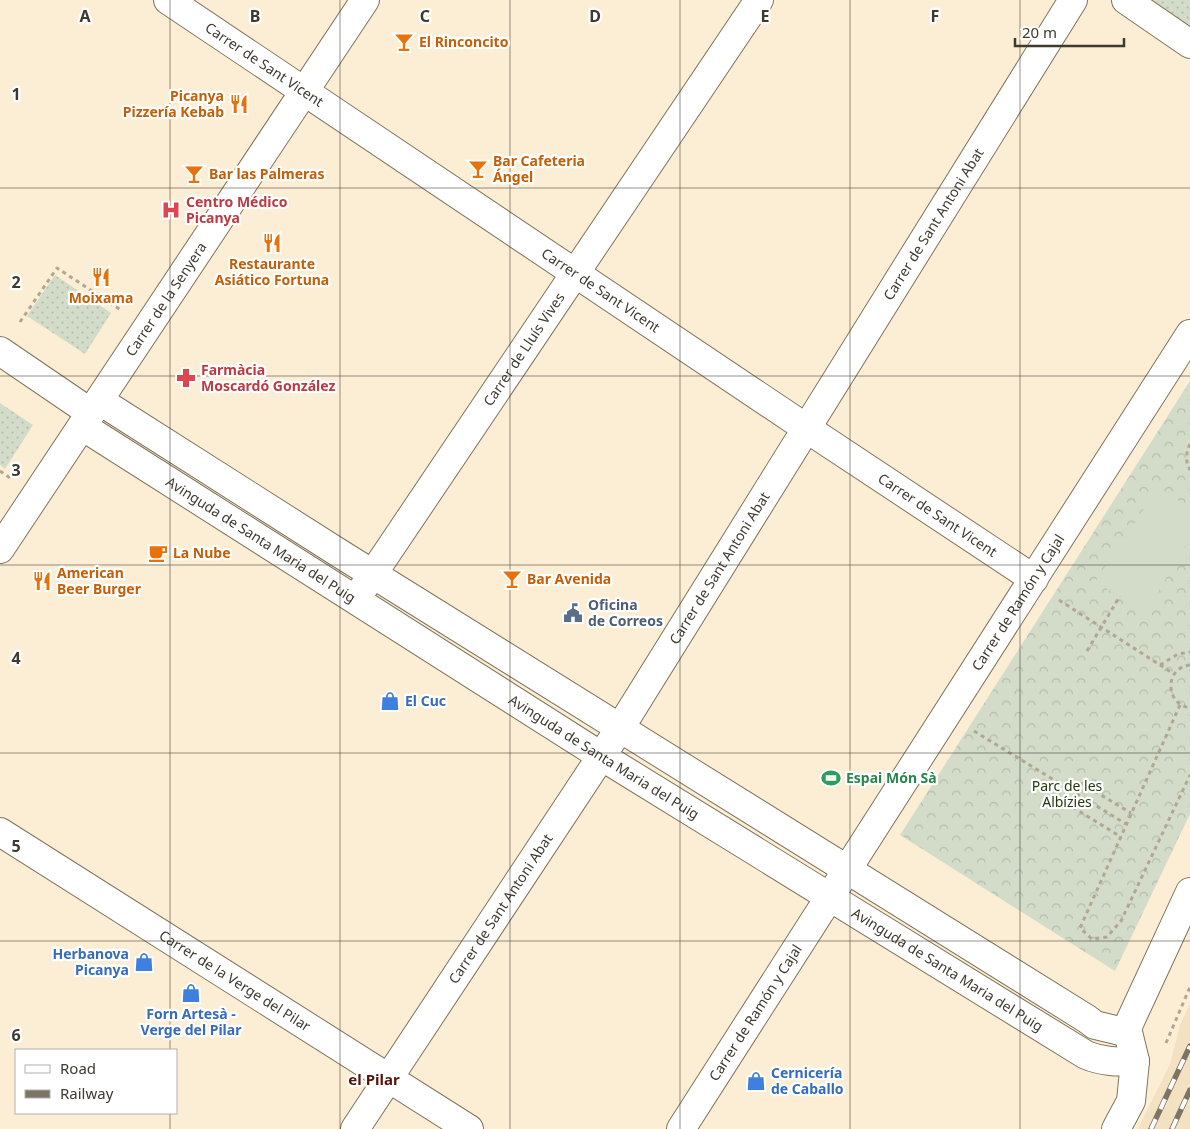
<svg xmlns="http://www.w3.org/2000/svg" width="1190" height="1129" font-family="'Noto Sans',sans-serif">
<defs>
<pattern id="grass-dots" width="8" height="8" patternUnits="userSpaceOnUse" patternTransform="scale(1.25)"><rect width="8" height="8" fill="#d2dcc9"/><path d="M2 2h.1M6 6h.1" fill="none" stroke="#b5bead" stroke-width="1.8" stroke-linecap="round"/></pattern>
<pattern id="forest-crowns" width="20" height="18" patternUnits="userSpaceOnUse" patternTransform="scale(1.25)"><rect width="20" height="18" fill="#d2dcc9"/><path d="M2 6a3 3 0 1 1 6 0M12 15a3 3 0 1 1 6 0" fill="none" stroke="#b5bead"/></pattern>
</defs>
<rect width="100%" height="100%" fill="#fceed4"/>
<path fill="#f3e1c1" d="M1190 1004V1129H1138L1170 1064 1180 1025Z"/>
<path fill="url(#grass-dots)" d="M1148 0H1190V28Z
M55 275 111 313 85 354 27 316Z
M0 403 33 425 5 469 0 465Z"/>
<path fill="url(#forest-crowns)" d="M1190 381V814L1115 971 900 835Z"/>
<path fill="#d2dcc9" d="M1158 488 1190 507V538L1146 612 1095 582Z"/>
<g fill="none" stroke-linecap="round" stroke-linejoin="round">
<g stroke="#80745d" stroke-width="30">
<g id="street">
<path id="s1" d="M168 0 806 428 1034 579"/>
<path d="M1126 0 1190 44"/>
<path d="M0 351 91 413"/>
<path d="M100 401 339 553 1087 1019 1095 1025 1120 1031 1127 1028"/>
<path id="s2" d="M82 426 601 756 1086 1055C1103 1062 1117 1062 1135 1061"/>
<path id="s3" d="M362 590 759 0"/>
<path id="s4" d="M0 832 469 1129"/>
<path id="s5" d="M355 1129 620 728 1073 0"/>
<path id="s6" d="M681 1129 1190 334"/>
<path d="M1116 1129 1131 1101 1135 1061 1127 1028 1190 892"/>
</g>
</g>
<g stroke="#80745d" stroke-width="30">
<g id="secondary">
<path id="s7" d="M0 549 365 0"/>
</g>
</g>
<path stroke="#b1a793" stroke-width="3" stroke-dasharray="4 4" stroke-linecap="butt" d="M20 322 57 268 121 310
M1190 444C1186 452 1185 462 1190 470
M0 471 10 478
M1059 600 1174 674
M1087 651 1120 596
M1160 665 1178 654 1190 652
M1190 665C1164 668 1165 704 1190 708
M1180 705 1080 928 1092 939 1107 937 1121 921 1190 775
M974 731 1126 824
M1081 783 1131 813
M1066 803 1121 837
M1166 1043 1190 987"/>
<use href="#street" stroke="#fff" stroke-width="28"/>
<use href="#secondary" stroke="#fff" stroke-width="28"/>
<g stroke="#7c7465" stroke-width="5.5">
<path id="rail" d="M1151 1129 1190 1046
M1172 1129 1190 1090"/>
</g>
<use href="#rail" stroke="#fff" stroke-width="4" stroke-dasharray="11" stroke-linecap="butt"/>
</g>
<path fill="none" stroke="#3f3a30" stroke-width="1" stroke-opacity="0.55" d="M170 0V1050M340 0V1129M510 0V1129M680 0V1129M850 0V1129M1020 0V1129M0 188H1190M0 376H1190M0 565H1190M0 753H1190M0 941H1190M170 1113V1129"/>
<defs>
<g id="bar-bare" transform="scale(1.5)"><path d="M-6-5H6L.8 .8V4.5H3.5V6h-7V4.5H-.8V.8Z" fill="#e8710a" stroke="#fff" stroke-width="2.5" paint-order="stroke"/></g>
<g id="restaurant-bare" transform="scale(1.5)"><path d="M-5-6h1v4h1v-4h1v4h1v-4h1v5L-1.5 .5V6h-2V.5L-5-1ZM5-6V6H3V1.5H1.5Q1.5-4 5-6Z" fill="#e8710a" stroke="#fff" stroke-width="2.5" paint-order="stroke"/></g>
<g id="hospital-bare" transform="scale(1.5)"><path d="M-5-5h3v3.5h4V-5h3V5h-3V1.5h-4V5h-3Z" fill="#e0444e" stroke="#fff" stroke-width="2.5" paint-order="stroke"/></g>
<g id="pharmacy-bare" transform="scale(1.5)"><path d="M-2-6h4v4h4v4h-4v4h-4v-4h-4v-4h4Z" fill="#e0444e" stroke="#fff" stroke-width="2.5" paint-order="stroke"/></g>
<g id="cafe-bare" transform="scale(1.5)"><path d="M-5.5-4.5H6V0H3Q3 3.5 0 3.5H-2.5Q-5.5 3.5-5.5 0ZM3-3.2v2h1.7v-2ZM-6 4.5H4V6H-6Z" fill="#e8710a" stroke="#fff" stroke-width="2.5" paint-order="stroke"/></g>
<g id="civic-bare" transform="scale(1.5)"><path d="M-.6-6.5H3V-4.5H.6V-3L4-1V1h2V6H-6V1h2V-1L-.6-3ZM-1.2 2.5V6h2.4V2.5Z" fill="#5c6f8a" stroke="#fff" stroke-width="2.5" paint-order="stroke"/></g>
<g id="shop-bare" transform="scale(1.5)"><path d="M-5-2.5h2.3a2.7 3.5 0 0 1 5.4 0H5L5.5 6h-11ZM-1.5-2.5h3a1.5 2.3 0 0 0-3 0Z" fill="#3f7fe0" stroke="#fff" stroke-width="2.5" paint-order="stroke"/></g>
<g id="stadium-bare" transform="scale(1.5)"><path d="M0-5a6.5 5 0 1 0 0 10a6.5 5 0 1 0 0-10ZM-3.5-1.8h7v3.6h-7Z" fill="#2e9e5b" stroke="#fff" stroke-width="2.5" paint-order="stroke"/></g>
</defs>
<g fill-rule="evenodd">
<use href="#bar-bare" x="404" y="42"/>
<use href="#restaurant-bare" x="239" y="104"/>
<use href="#bar-bare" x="478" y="169"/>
<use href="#bar-bare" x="194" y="174"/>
<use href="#hospital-bare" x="171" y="210"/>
<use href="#restaurant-bare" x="272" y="243"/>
<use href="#restaurant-bare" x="101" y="277"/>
<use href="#pharmacy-bare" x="186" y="378"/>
<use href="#cafe-bare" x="158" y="553"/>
<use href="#bar-bare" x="512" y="579"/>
<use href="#restaurant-bare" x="42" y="581"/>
<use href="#civic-bare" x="573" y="613"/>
<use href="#shop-bare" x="390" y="701"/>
<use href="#stadium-bare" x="831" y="778"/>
<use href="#shop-bare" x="144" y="962"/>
<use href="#shop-bare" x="191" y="993"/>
<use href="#shop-bare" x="756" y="1081"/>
</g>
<g text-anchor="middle" stroke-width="4.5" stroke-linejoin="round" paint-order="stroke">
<g font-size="14" font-weight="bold" fill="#c56008" stroke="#fff" text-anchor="start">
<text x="419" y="47">El Rinconcito</text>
<text x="224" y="101" text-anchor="end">Picanya<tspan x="224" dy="16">Pizzería Kebab</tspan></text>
<text x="493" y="166">Bar Cafeteria<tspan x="493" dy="16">Ángel</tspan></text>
<text x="209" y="179">Bar las Palmeras</text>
<text x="272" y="269" text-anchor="middle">Restaurante<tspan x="272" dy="16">Asiático Fortuna</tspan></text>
<text x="101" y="303" text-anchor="middle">Moixama</text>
<text x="173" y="558">La Nube</text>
<text x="57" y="578">American<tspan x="57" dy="16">Beer Burger</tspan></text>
<text x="527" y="584">Bar Avenida</text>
</g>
<g font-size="14" fill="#3f3a30" stroke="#fff">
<text dy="5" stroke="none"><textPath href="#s1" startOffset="116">Carrer de Sant Vicent</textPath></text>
<text dy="5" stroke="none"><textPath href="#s5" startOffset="1074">Carrer de Sant Antoni Abat</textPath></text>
<text dy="5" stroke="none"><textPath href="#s1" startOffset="521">Carrer de Sant Vicent</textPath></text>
<text dy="5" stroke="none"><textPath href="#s7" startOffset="300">Carrer de la Senyera</textPath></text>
<text dy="5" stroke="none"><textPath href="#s3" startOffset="290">Carrer de Lluís Vives</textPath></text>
<text dy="5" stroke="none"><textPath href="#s1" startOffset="926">Carrer de Sant Vicent</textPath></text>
<text dy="5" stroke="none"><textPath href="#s2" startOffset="212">Avinguda de Santa Maria del Puig</textPath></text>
<text dy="5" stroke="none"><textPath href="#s5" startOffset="669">Carrer de Sant Antoni Abat</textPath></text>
<text dy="5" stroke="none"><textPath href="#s6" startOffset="625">Carrer de Ramón y Cajal</textPath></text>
<text dy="5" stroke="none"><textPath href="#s2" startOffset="618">Avinguda de Santa Maria del Puig</textPath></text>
<text dy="5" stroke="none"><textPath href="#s5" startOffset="264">Carrer de Sant Antoni Abat</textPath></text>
<text dy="5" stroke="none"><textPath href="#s2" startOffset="1022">Avinguda de Santa Maria del Puig</textPath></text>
<text dy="5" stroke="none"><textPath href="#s4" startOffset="278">Carrer de la Verge del Pilar</textPath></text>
<text dy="5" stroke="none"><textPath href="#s6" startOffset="138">Carrer de Ramón y Cajal</textPath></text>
</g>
<g font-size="14" font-weight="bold" fill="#be3a42" stroke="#fff" text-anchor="start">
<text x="186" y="207">Centro Médico<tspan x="186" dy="16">Picanya</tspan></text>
<text x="201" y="375">Farmàcia<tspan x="201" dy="16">Moscardó González</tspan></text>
</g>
<g font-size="14" font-weight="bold" fill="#4e5e75" stroke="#fff" text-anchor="start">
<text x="588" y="610">Oficina<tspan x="588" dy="16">de Correos</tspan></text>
</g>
<g font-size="14" font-weight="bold" fill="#366cbe" stroke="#fff" text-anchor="start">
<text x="405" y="706">El Cuc</text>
<text x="129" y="959" text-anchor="end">Herbanova<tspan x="129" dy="16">Picanya</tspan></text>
<text x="191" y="1019" text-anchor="middle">Forn Artesà -<tspan x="191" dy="16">Verge del Pilar</tspan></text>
<text x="771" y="1078">Cernicería<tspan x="771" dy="16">de Caballo</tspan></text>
</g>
<g font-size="14" font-weight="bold" fill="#27864d" stroke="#fff" text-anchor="start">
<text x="846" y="783">Espai Món Sà</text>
</g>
<g font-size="14" fill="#263a0d" stroke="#fff">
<text x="1067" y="791">Parc de les<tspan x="1067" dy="16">Albízies</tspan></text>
</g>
<g font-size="15" font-weight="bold" fill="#57140b" stroke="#fff">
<text x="374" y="1085">el Pilar</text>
</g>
</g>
<g font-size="16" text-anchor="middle" font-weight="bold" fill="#3f3a30" stroke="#fff" stroke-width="4.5" stroke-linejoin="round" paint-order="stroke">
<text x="85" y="22">A</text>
<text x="255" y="22">B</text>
<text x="425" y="22">C</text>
<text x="595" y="22">D</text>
<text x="765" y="22">E</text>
<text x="935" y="22">F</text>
<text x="16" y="100">1</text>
<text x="16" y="288">2</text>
<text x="16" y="476">3</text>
<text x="16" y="664">4</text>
<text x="16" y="852">5</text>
<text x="16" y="1041">6</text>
</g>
<rect x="15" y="1049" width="162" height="65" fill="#ffffff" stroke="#b2b0ac"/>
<rect x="25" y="1065" width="25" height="8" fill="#ffffff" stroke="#b2b0ac"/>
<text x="60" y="1074" font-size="15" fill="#3f3a30">Road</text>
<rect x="25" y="1090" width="25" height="8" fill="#7c7465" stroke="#b2b0ac"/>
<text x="60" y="1099" font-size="15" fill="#3f3a30">Railway</text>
<path d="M1015 38v8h109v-8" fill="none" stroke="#3f3a30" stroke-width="2.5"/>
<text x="1022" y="38" font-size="15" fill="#3f3a30" stroke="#ffffff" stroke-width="4" paint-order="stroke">20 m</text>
</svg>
